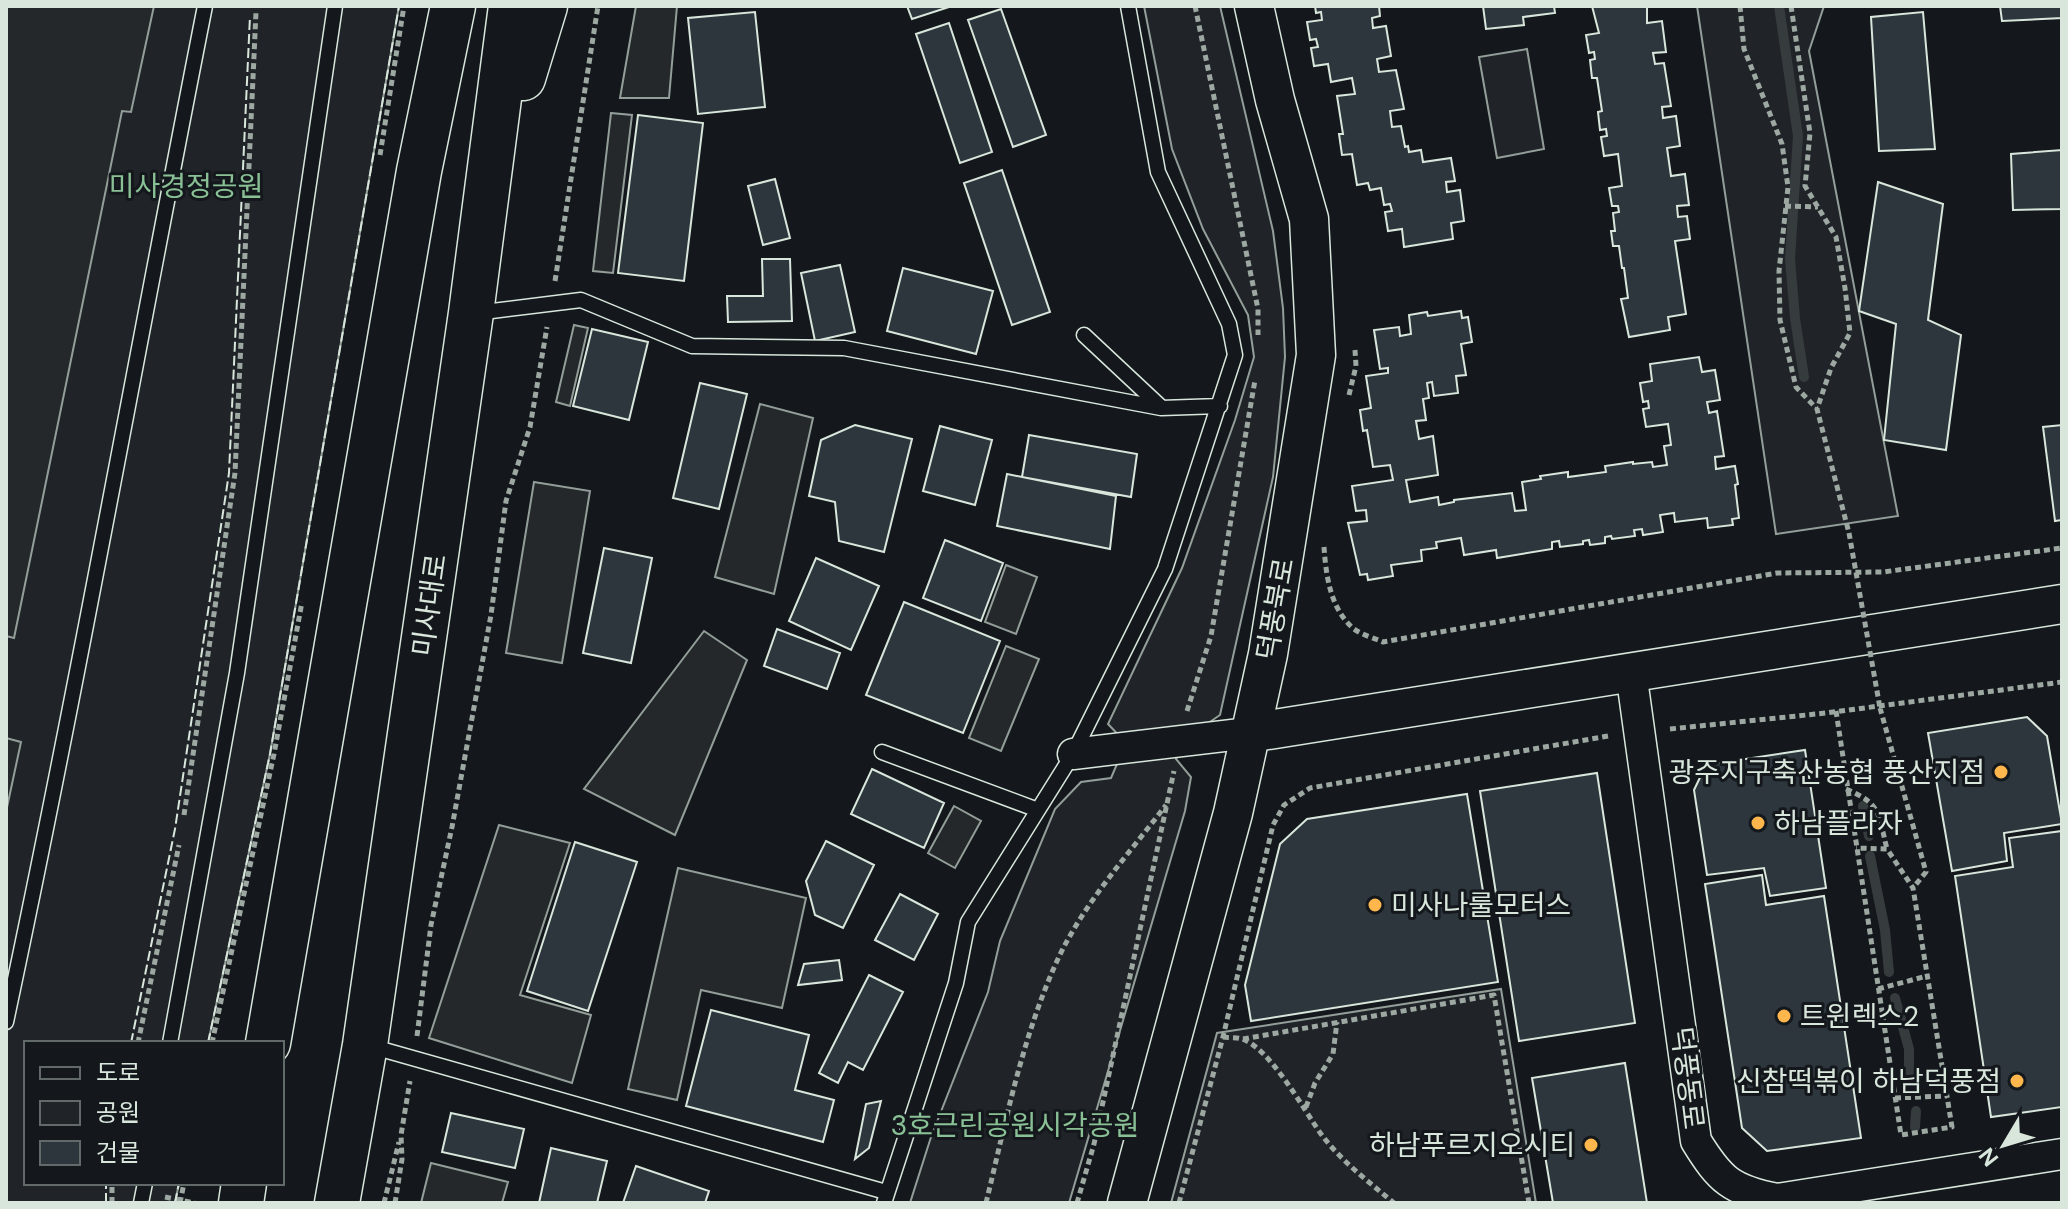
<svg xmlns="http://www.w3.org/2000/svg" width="2068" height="1209" font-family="'DM Sans','Noto Sans KR',sans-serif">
<rect width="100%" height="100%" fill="#14181c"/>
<path fill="#202428" stroke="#939e99" stroke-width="2" d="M6 6H399L270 754 208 1043H26V1183H179L175 1203H6Z
M1144 6H1220L1273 231 1283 308 1285 357 1273 477 1220 715 1191 735 1176 759 1191 777 1185 811 1069 1203H910L931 1137 988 992 1000 941 1055 809 1081 782 1111 778 1126 743 1108 724 1182 568 1235 420 1254 357 1248 315 1203 229 1172 149Z
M1697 6H1824L1809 51 1898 516 1776 534Z
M1527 49 1544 149 1497 158 1479 57Z
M1501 989 1536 1203H1171L1217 1033Z"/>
<path fill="#24282b" stroke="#939e99" stroke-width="2" d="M6 6H154L131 112 122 111 14 638 6 636Z
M636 6H677L669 98H620Z
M611 113 632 115 613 273 593 271Z
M574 325 588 328 570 406 556 402Z
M760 404 813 418 774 594 715 577Z
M534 482 590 491 562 663 506 653Z
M1006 565 1037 577 1016 634 985 622Z
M704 631 747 660 675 835 584 789Z
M1006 646 1039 659 1001 751 969 738Z
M6 738 21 742 6 812Z
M954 806 981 821 955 868 928 853Z
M499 825 570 843 520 995 591 1015 572 1083 429 1038Z
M678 868 806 898 782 1008 701 990 677 1100 628 1089Z
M431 1163 508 1182 502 1203H421Z"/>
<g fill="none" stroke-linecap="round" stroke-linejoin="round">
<path stroke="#363b3e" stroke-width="10" d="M1779 6 1798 136 1790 259 1795 318 1804 377
M1863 806 1869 836
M1870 856 1885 930 1889 972
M1895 998 1909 1049V1080
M1915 1127 1916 1111"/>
</g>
<path fill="#2c363c" stroke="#d8e6dc" stroke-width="2" d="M907 6H949V7L912 19Z
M1315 6H1379L1380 16 1372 18 1373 28 1386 26 1391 56 1377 59 1379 72 1396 70 1404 109 1390 111 1392 127 1401 126 1405 147 1408 146 1409 152 1421 150 1423 162 1451 158 1455 181 1446 182 1447 192 1460 190 1464 221 1451 223 1453 239 1404 247 1402 229 1388 231 1385 212 1392 211 1390 204 1384 205 1381 188 1370 190 1368 183 1357 185 1352 154 1342 155 1339 134H1343L1337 96 1355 94 1352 78 1331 82 1328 64 1314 66 1311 48 1318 47 1316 39 1310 40 1307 22 1322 20 1321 12 1316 13Z
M1483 6H1554L1555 13 1523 17 1524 25 1486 29Z
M1592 6H1647V23L1662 21 1666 52 1653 53 1655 64 1664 63 1671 106 1662 107 1663 118 1676 116 1680 146 1667 148 1671 176 1685 174 1689 205 1677 206 1678 217 1687 216 1690 239 1675 241 1686 314 1668 317 1670 330 1629 337 1621 299 1628 298 1624 268H1622L1619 246H1613L1611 231H1615L1613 213 1619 212 1618 206H1612L1609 188 1622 186 1618 154 1604 156 1601 137 1607 136 1606 129 1600 130 1598 112 1602 111 1597 78H1592L1590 60 1595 59 1594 52 1589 53 1586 35 1599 33Z
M2000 6H2062V18L2002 21Z
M1001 9 1046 135 1013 147 968 20Z
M755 12 765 107 698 114 688 18Z
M1923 12 1935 149 1879 151 1871 17Z
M949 23 992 152 960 163 916 34Z
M638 115 703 123 684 281 618 273Z
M2062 150V209L2013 210 2011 154Z
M1002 170 1050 312 1012 325 964 183Z
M775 179 790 238 763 245 748 186Z
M1878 182 1943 204 1928 320 1961 335 1946 450 1884 440 1896 324 1859 311Z
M762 259H790L792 321 728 322 727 296H763Z
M840 265 855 332 815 341 801 273Z
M903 268 993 291 976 354 887 331Z
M1461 311 1462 318 1468 317 1472 342 1461 344 1466 375 1456 376 1458 393 1434 396 1432 382 1427 383 1429 398 1423 399 1426 420 1416 421 1419 439 1433 436 1438 475 1406 480 1410 502 1438 497 1439 505 1454 502V500L1512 493 1515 511 1526 510 1522 482 1541 479 1540 476 1568 472V477L1606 472 1605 466 1633 462V464L1652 462 1653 467 1667 465 1664 446 1671 445 1668 424 1646 427 1643 409 1649 408 1648 401 1643 402 1640 383 1652 381 1650 364 1699 357 1702 372 1715 370 1720 400 1707 402 1709 413 1717 411 1724 456 1715 457 1716 469 1735 466 1738 484 1735 485 1739 518 1732 519 1733 525 1708 528 1707 518 1675 522 1674 513 1660 515 1663 532 1643 535 1642 529 1634 530 1635 536 1612 539 1611 536 1605 537V543L1590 545 1589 540 1583 541V544L1560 547 1559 541 1552 542V549L1497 558 1496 550 1464 555 1461 538 1436 542 1437 548 1421 550 1422 561 1391 565 1393 576 1368 580 1367 574 1360 575 1348 523 1367 521 1366 510 1356 511 1352 486 1393 480 1390 465 1373 467 1367 430 1363 431 1360 410 1371 408 1366 376 1388 373V368L1380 369 1374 330 1399 327 1400 336 1411 334 1409 315 1427 312 1428 316Z
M592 329 648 342 629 420 573 406Z
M700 383 747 394 719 509 673 498Z
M855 425 912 439 884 552 839 541 835 502 809 496 821 440Z
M2062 425V520L2055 521 2043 427Z
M940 426 992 440 975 505 923 491Z
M1029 435 1137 454 1131 497 1022 477Z
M1007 474 1116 496 1110 549 997 526Z
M945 540 1003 563 981 621 923 598Z
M604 548 652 558 631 663 583 653Z
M816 558 879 586 851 650 789 621Z
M904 602 1000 641 963 733 866 695Z
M777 629 840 653 827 689 764 666Z
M2027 717 2047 736 2062 824 2004 833 2007 861 1952 871 1928 733Z
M1805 750 1826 888 1770 896 1764 868 1707 875 1694 790 1706 765Z
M872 769 944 803 924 848 851 814Z
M1597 773 1635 1023 1519 1041 1480 791Z
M1467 794 1498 982 1251 1021 1245 985 1280 844 1307 819Z
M2062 831V1107L1991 1117 1955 876 2013 867 2009 838Z
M826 841 874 865 843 928 815 915 806 881Z
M575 842 637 862 588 1011 527 991Z
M1762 875 1766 905 1824 896 1861 1138 1767 1151 1742 1128 1705 884Z
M900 894 938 914 914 960 875 940Z
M839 960 842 980 798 985 804 964Z
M869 975 903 992 863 1070 848 1062 838 1083 819 1073Z
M711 1010 809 1035 795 1090 834 1100 823 1142 686 1106Z
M1625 1063 1647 1203H1553L1532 1078Z
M881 1101 869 1148 855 1159 866 1104Z
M451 1113 524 1129 515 1168 442 1152Z
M551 1148 607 1161 597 1203H539Z
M636 1166 709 1191 705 1203H623Z"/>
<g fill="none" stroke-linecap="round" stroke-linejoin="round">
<g stroke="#d8e6dc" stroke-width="17">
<path id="service" d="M476 313 581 300 692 346 844 348 1161 408 1220 406
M1084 335 1161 407
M882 752 1038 810
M6 1022C78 684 138 345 205 6
M170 1043 237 673 335 6
M370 1046 886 1192
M141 1203 145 1183
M884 1203 956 983 968 922 1073 754 1165 569 1235 355 1229 324 1158 172 1128 6"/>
</g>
<g stroke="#d8e6dc" stroke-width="33">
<path id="minor" d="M1631 672 1696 1141C1720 1180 1731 1190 1777 1199L2062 1154
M1073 754 1249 733"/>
</g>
<g stroke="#d8e6dc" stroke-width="41">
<path id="tertiary" d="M1249 733 2062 604
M1127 1203 1233 813 1268 654 1316 355 1309 219 1275 100 1254 6"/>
</g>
<g stroke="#d8e6dc" stroke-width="47">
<path id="primary" d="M523 78 545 6
M268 1043 419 171 453 6
M241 1203 244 1183
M337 1203 365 1045 471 313 511 6"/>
</g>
<path stroke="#9da8a2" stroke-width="5" stroke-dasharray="6 4" stroke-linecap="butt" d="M1195 6 1258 309V335
M1740 6 1744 49 1782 144 1788 187 1779 271 1780 320 1796 387 1817 409
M1791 6 1810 133 1805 186 1836 237 1845 288 1850 333 1831 368 1817 409 1849 533
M380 155 404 6
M1785 206 1818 207
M555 281 598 6
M1349 395 1356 366 1355 350
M1324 547C1326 575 1330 609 1354 629 1362 635 1374 638 1383 642L1777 573 1883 572 2062 548
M1880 708 1926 872 1913 888
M1187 711 1211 636 1255 380
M1836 711 1901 1135 1952 1127 1913 888 1887 849 1856 848
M1670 729 1826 713 2062 682
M1846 789C1882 804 1878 814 1887 849
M184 815 235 473 256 12
M1878 989 1927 976
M417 1036 431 925 452 827 491 615 506 501 530 427 547 327
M1223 1037C1229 1038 1237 1037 1242 1039 1270 1048 1304 1110 1321 1134 1341 1161 1369 1182 1394 1203
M1243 1039 1494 995 1529 1203
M138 1043 179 845
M212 1043 274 754 302 602
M1895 1098 1947 1096
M1306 1107 1315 1083 1333 1054 1337 1022
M112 1203V1183
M180 1203 184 1183
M384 1203 399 1142
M395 1203 402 1159 401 1135 410 1081
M986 1203C1006 1121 1022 1038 1057 961 1083 904 1128 855 1166 805
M1077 1203 1094 1144 1174 771
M1179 1203 1223 1037 1273 825 1284 805 1310 788 1608 736"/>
<use href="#service" stroke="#14181c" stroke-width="14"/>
<use href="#minor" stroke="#14181c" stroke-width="30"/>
<use href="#tertiary" stroke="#14181c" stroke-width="38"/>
<use href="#primary" stroke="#14181c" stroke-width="44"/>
<path stroke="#9da8a2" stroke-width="5" stroke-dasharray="6 4" stroke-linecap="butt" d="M1849 533 1880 708
M165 1197 195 1203"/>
<path stroke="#d8e6dc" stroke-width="2" stroke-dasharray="10 4" stroke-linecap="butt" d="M131 1043 175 829 229 473 250 16
M208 1043 270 754 399 6
M106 1203V1183
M175 1203 179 1183"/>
</g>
<g fill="#ffb74d" stroke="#14181c" stroke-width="3">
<circle cx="2001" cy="772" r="8"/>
<circle cx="1758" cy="823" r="8"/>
<circle cx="1375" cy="905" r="8"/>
<circle cx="1784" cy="1016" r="8"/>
<circle cx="2017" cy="1081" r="8"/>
<circle cx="1591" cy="1145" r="8"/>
</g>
<g text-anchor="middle" stroke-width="6" stroke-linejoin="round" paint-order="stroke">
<g font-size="28" fill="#8ac095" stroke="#14181c">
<text x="186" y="196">미사경정공원</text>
<text x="1015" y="1135">3호근린공원시각공원</text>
</g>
<g font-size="28" fill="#d8e6dc" stroke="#14181c">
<text transform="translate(429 605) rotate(-82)" y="10">미사대로</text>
<text transform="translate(1275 609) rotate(-80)" y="10">덕풍북로</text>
<text transform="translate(1688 1078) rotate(83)" y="10">덕풍동로</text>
</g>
<g font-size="28" fill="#d8e6dc" stroke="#14181c" text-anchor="end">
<text x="1985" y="782">광주지구축산농협 풍산지점</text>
<text x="1774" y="833" text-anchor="start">하남플라자</text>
<text x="1391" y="915" text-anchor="start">미사나룰모터스</text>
<text x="1800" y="1026" text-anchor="start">트윈렉스2</text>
<text x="2001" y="1091">신참떡볶이 하남덕풍점</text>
<text x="1575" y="1155">하남푸르지오시티</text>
</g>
</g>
<rect width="2068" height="1209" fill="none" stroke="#d8e6dc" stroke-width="16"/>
<rect x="24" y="1041" width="260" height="144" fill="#14181c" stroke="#626a69" stroke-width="2"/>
<rect x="40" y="1067" width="40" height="12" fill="#14181c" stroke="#626a69" stroke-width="2"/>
<text x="96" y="1081" font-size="24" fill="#d8e6dc">도로</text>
<rect x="40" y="1101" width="40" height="24" fill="#202428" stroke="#626a69" stroke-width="2"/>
<text x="96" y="1121" font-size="24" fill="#d8e6dc">공원</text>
<rect x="40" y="1141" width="40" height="24" fill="#2c363c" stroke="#626a69" stroke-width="2"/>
<text x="96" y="1161" font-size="24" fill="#d8e6dc">건물</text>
<g transform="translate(2004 1145) rotate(232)" stroke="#14181c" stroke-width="6" paint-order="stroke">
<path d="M0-6L14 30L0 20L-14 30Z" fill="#d8e6dc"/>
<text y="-12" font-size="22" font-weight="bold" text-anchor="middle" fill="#d8e6dc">N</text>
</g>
</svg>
